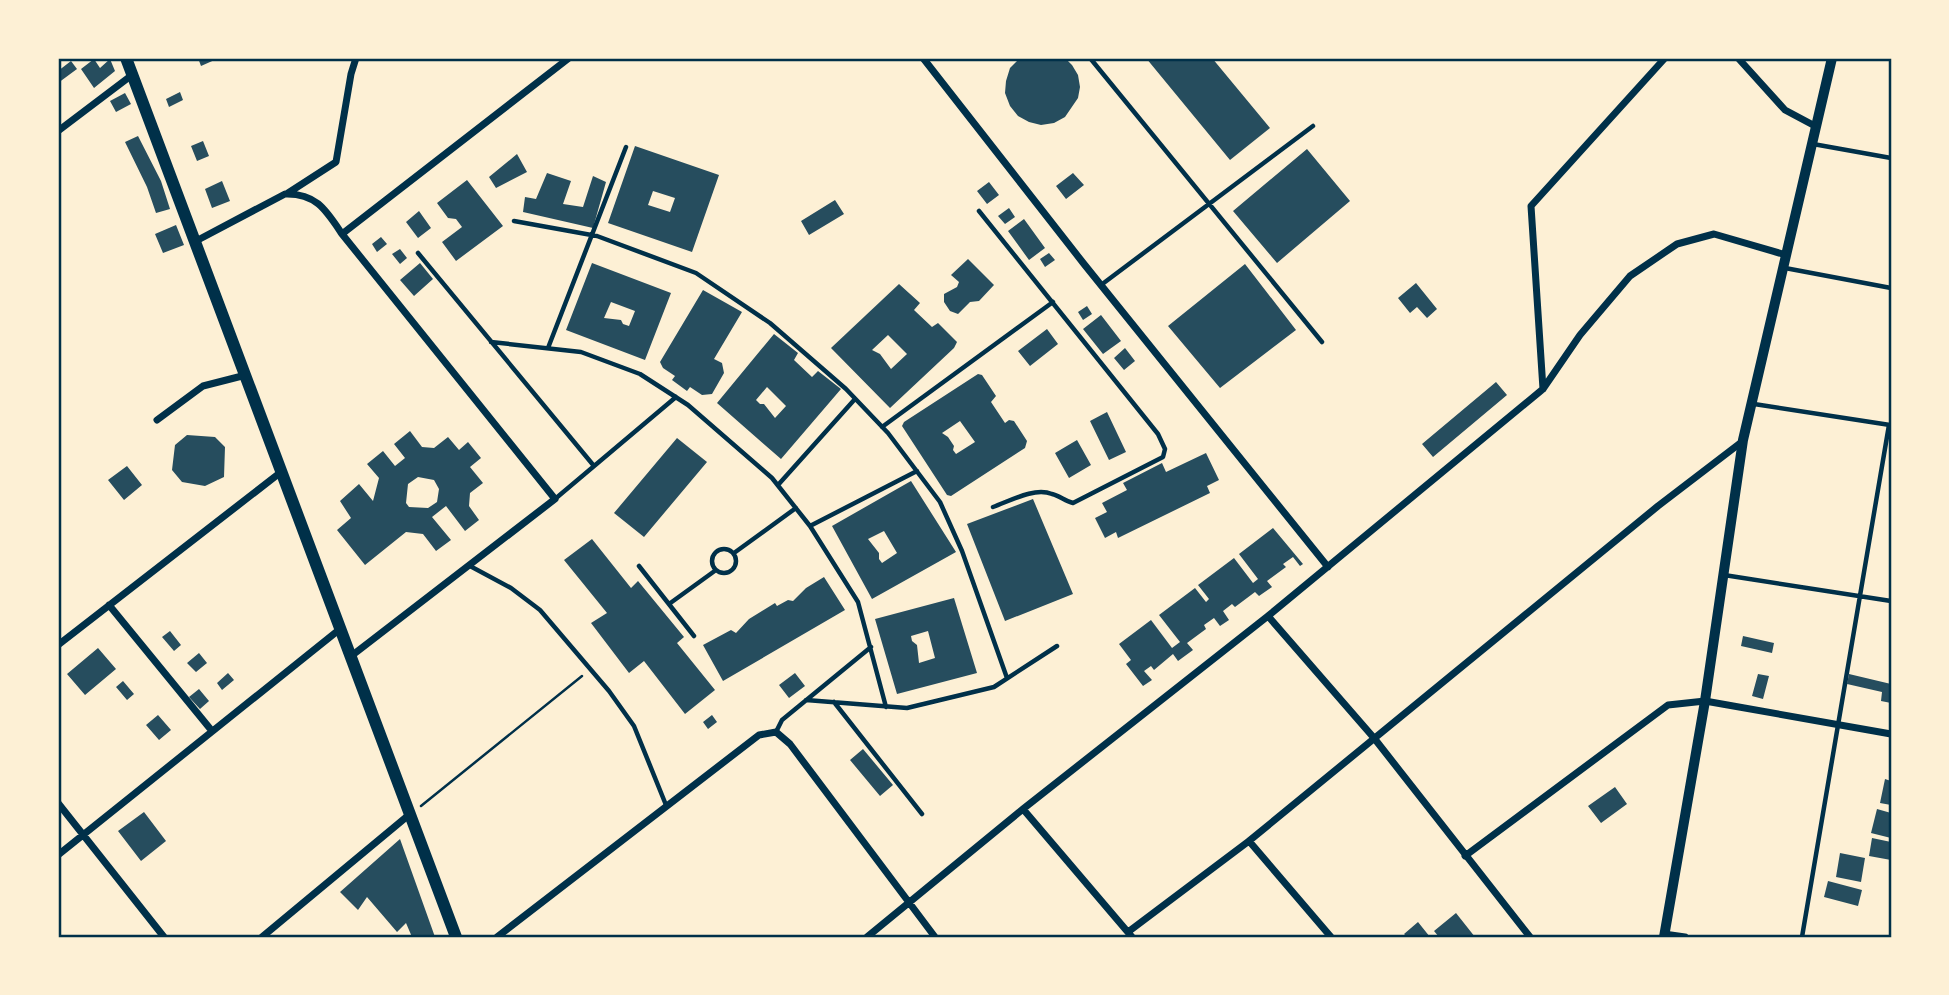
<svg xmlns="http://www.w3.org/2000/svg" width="1949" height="995" font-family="'DejaVu Sans',sans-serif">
<rect width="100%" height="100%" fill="#fdf0d5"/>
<path fill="#264d5e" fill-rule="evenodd" d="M198 58H219L201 66Z
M1020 58H1065L1072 65 1078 75 1080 87 1078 98 1065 117 1054 123 1041 125 1029 122 1018 116 1010 106 1005 93 1006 81 1010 68Z
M1146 58H1212L1270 128 1230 160Z
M94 59 100 68 110 59 115 71 94 88 81 69Z
M71 61 77 69 58 83V71Z
M180 92 183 100 169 107 166 99Z
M125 93 131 104 116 112 110 101Z
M138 136 161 181 170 209 156 213 147 187 125 142Z
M203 141 209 156 197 161 191 146Z
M635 146 719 175 692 252 608 223ZM653 191 675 198 670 212 648 205Z
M1307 149 1350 201 1277 263 1233 211Z
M517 154 527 172 496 188 489 177Z
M547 173 571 181 563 204 583 207 593 176 606 182 593 228 523 212 525 197 536 199Z
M1073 173 1084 185 1066 199 1056 186Z
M467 180 503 226 456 261 442 242 462 227 456 219 448 218 437 203Z
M222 181 230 201 212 208 205 189Z
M989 182 999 195 987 204 977 191Z
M835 200 844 214 809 235 801 221Z
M1009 208 1015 217 1005 224 998 216Z
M419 211 431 228 418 238 406 222Z
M1024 219 1045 248 1029 260 1008 231Z
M176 225 184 245 163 253 155 234Z
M381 237 387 244 377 252 372 244Z
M400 249 407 258 400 264 392 254Z
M1049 253 1055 260 1045 267 1040 259Z
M968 259 994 285 979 301 970 302 958 314 950 311 944 302V294L957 287 959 282 951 275Z
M420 263 433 279 414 296 400 280Z
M592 263 671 293 645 360 566 330ZM611 302 635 311 629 326 623 324 621 320 604 318Z
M1245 264 1296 330 1220 388 1168 326Z
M1416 283 1437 309 1427 318 1417 307 1410 313 1398 298Z
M899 284 920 303 914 310 932 327 938 323 957 342 954 348 890 408 831 348ZM888 335 907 354 891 369 880 354 872 350Z
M703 290 742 312 714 359 722 363 724 373 712 394 702 395 690 387 687 391 672 380 675 376 663 368 660 362Z
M1087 306 1092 314 1083 320 1078 312Z
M1101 315 1121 341 1103 354 1083 329Z
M1047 329 1058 344 1030 366 1018 351Z
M774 334 798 353 794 360 812 377 818 371 841 389 781 459 717 403ZM767 387 786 406 775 418 764 404H760L756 400Z
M1125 348 1135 361 1124 370 1114 358Z
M978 374 982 375 996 396 991 402 1005 423 1009 420 1014 421 1027 441 1025 448 951 496 947 495 902 426 904 422ZM960 421 975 442 956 454 953 450 954 446 948 437 942 433Z
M1496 382 1507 395 1433 457 1422 444Z
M1107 412 1126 452 1109 460 1090 421Z
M410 431 422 447 434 448 448 437 459 450 468 442 481 458 470 467 483 483 470 493 469 506 479 520 465 531 446 506 432 517 451 540 436 551 423 534 406 532 365 565 337 530 351 518 340 501 359 484 373 501 379 478 367 464 383 451 395 466 405 458 394 444ZM418 477 434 480 439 489 437 502 428 508 409 507 406 503 408 484Z
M187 435 215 437 225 447 224 477 205 486 182 482 172 470 175 445Z
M677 438 707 462 644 537 614 513Z
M1077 440 1091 465 1069 478 1055 453Z
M1206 453 1219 480 1207 486 1210 493 1118 538 1116 532 1105 538 1095 518 1107 512 1102 503 1127 490 1123 483 1162 463 1166 472Z
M127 466 142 485 124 500 108 480Z
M911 481 956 552 872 599 832 526ZM884 531 897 553 882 563 879 559V553L868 539Z
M1033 499 1073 594 1005 621 967 524Z
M1273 528 1303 564 1300 566 1293 557 1283 564 1286 567 1267 581 1272 587 1259 596 1255 592 1235 607 1232 604 1223 611 1229 620 1220 626 1214 618 1204 625 1206 629 1187 643 1193 650 1178 661 1173 654 1154 670 1151 666 1144 671 1152 680 1143 686 1126 664 1131 660 1119 644 1151 620 1172 648 1180 642 1159 615 1195 588 1206 602 1209 599 1198 585 1234 558 1253 583 1258 579 1239 554Z
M592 539 631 588 638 581 684 637 677 643 715 690 685 714 644 661 629 673 591 623 607 613 564 560Z
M824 577 845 610 723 681 703 645 731 630 736 633 749 619 775 603 777 606 788 600 793 601 806 588Z
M954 598 977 673 897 694 875 619ZM928 631 935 658 919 663 917 645 912 641 911 636Z
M170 631 181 645 174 651 162 637Z
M1743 636 1774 643 1772 653 1741 646Z
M98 648 116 669 85 695 67 674Z
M199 653 207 663 196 672 187 663Z
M228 673 234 680 222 690 217 683Z
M795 673 805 686 789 698 779 685Z
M1758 674 1769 676 1763 699 1752 696Z
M1849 674 1891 684V703L1881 701 1882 692 1847 684Z
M123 681 134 694 127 700 116 687Z
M199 689 209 701 200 709 189 697Z
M158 715 171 730 159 740 146 725Z
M712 715 717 722 708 729 703 722Z
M863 749 893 785 880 796 850 760Z
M1885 779 1891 781V805L1880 803Z
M1615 787 1627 804 1601 823 1588 806Z
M1877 809 1891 813V838L1871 833Z
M144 812 166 841 141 861 118 831Z
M1872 838 1891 842V860L1869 856Z
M400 839 435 937H412L406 923 397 932 367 897 358 910 340 892Z
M1840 853 1865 858 1861 882 1836 877Z
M1828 881 1862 890 1858 906 1824 897Z
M1456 913 1475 937H1439L1434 931Z
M1418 922 1430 937H1407L1404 934Z"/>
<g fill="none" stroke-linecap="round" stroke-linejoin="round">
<path stroke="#003049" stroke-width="2.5" d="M421 806 582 676"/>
<path stroke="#003049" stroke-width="4.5" d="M1090 58 1322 342
M1813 144 1891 158
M979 211 1158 434 1165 449 1163 457 1073 503C1065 501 1060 496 1052 494 1034 487 1010 501 993 507
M514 221 597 236 696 273 770 323 846 389 888 433 940 502 962 551 1007 678
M418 253 594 466
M1785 268 1891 288
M1101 285 1313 126
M491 342 581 352 640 374 688 405 772 478 810 526 858 602 886 707
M548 348 626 147
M1754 404 1890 425
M882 427 1053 302
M778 485 855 399
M555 499 676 397
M810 526 917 471
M712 561a12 12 0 1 1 24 0a12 12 0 1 1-24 0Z
M734 553 796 508
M470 566 511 588 540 610 609 691 634 726 666 805
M639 566 694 636
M1724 575 1891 601
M669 604 716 570
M806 700 907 708 994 687 1057 646
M834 702 922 814
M776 732 782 720 871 647
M1802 937 1889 425"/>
<path stroke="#003049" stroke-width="7" d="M923 58 1084 264 1328 567
M1738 58 1785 110 1815 126
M58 131 132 75
M288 193 336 162 351 74 356 58
M342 234 569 58
M196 241 285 194C316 193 326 210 342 234L555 499 350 657
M1543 389 1531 206 1665 58
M157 420 203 386 246 375
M109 605 212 731
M1268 616 1374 738 1530 937
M58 645 281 472
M58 803 164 937
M1023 809 1132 937
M1249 841 1331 937
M58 855 340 629
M1465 856 1668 705 1705 701 1891 734
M1128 932 1249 841 1658 506 1743 441
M1664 934 1685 937
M262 937 410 814
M497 937 759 735 776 732 790 744 935 937
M867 937 1023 809 1268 616 1543 389 1580 335 1630 276 1677 244 1714 234 1786 255"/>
<path stroke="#003049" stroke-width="10" d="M1664 937 1705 701 1743 440 1832 58"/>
<path stroke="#003049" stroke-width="12" d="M126 58 456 937"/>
</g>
<rect width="1949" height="995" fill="none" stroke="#fdf0d5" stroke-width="119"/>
<rect x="60" y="60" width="1830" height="876" fill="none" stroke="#003049" stroke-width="2.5"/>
</svg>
